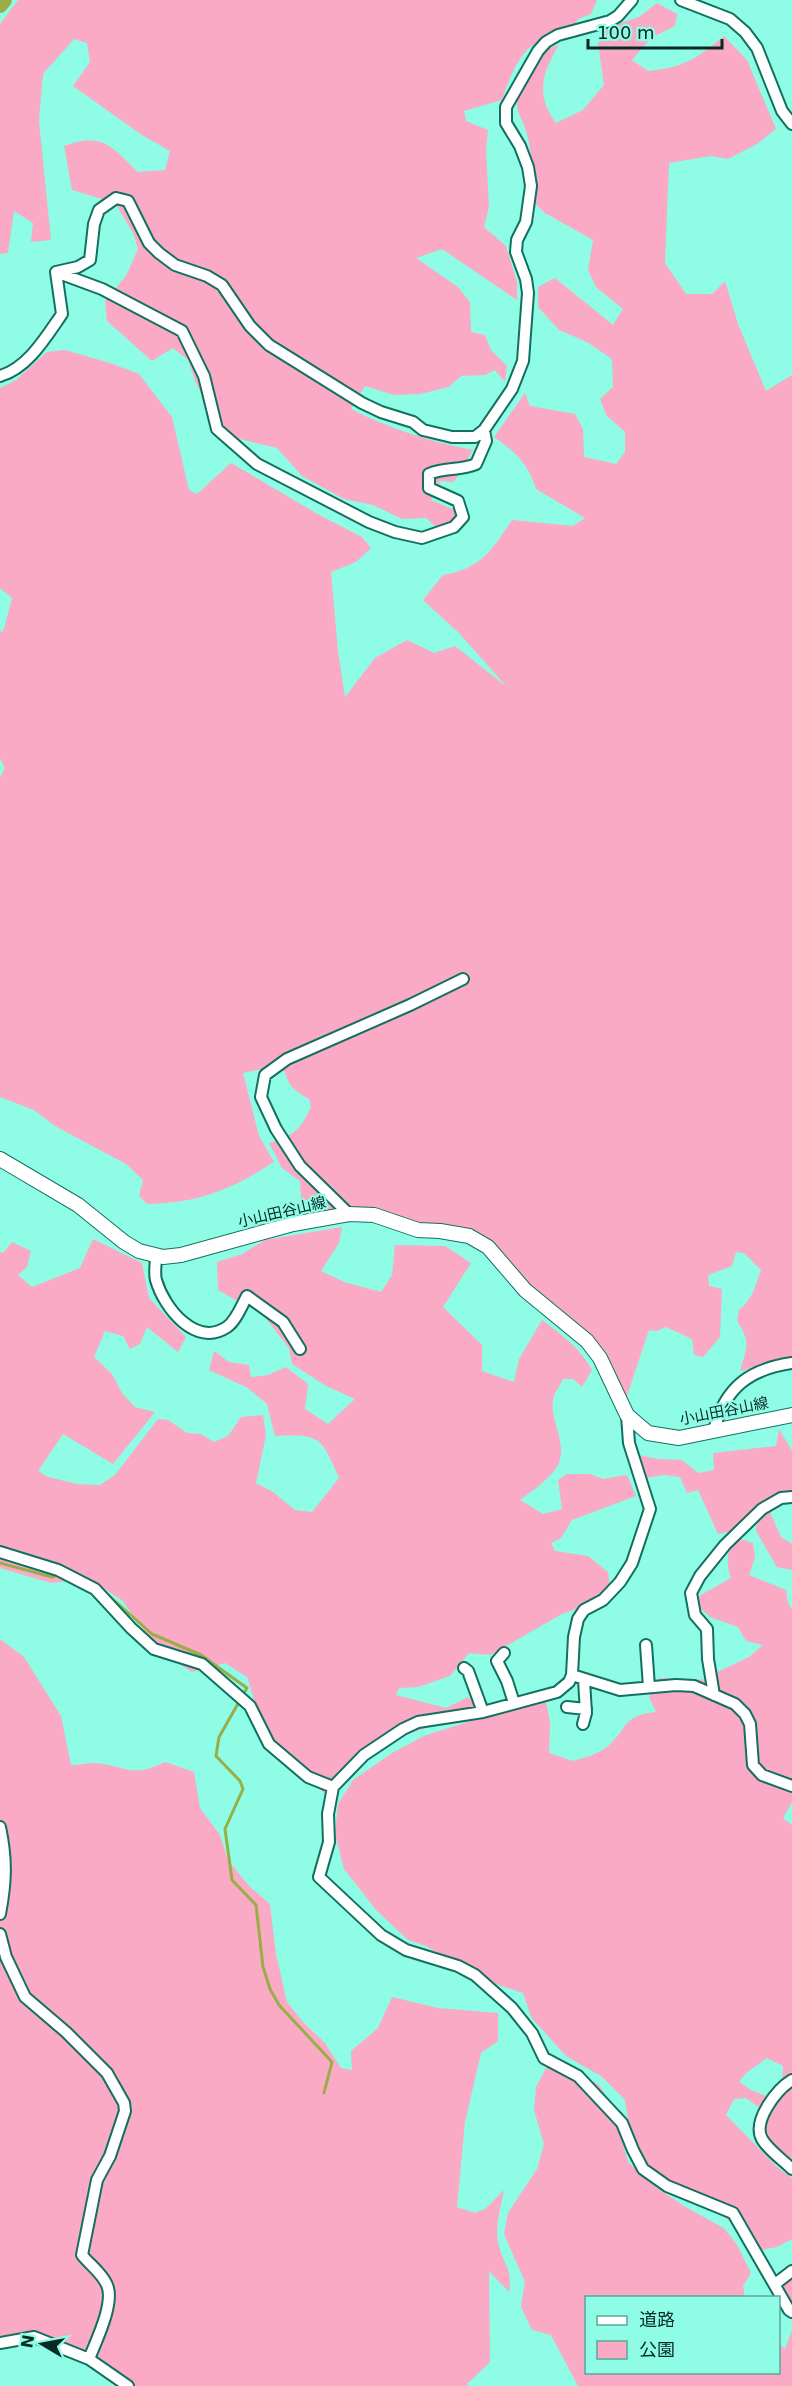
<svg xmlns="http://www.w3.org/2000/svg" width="792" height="2386" font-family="'DejaVu Sans','Noto Sans JP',sans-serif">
<rect width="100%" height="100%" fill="#8ffce5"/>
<path fill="#faaac4" d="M18 0H597L591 14 578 19 571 33C559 38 546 39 535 44 519 51 507 85 502 100L464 111 466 121 488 130 486 151 489 207 484 227 506 246 517 282V300L442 249 416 258 458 287 470 302 471 332 485 335 491 350 507 366 505 382 495 370 485 375 461 376 449 387 420 394 394 395 365 386 351 409C388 428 431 442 473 450L454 482 440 481 431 500 459 512 445 535 426 518 402 519 373 505 344 499 302 476 277 448 236 438 214 420 196 383 188 360 173 348 152 361 107 321 105 301 126 276 138 249 133 233 115 203 72 190 64 146C103 132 111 146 138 172L165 170 170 151 142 135 73 86 90 62 87 43 74 39 43 74 39 121 51 240 31 242 33 223 14 211 8 253 0 254V24Z
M657 3 677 14 675 26 651 38 632 60 648 71C683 68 698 58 724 36L747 60 776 129 757 144 728 159 711 156 669 163 665 263 686 294H712L725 281 738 324 766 391 792 375V1361L777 1362 740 1371C747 1347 751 1342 737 1321L739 1310C752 1300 756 1285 761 1270L744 1253 736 1252 732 1266 708 1275 709 1286 722 1289 720 1337 703 1357 694 1355 692 1339 666 1327 657 1331 649 1330 624 1405 587 1346 489 1243 405 1234 364 1218 292 1220 301 1196 300 1181 282 1168 269 1143C294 1136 300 1130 311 1107L309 1099C297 1092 288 1087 285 1072L276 1066 243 1073 259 1136 274 1162C230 1190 199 1203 147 1204L139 1196 143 1180 126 1164 55 1126 34 1110 0 1097V777L5 768 0 759V631L3 632 12 598 0 588V388L16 380 47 352 65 350 110 363 139 374 172 417 189 490 197 494 231 463 321 516 362 537 371 548 356 562 331 572 338 651 345 697 375 658 407 640 434 653 455 646 507 687 458 632 423 600 443 575C482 568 491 551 512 520L573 526 585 518 536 489C529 465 515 451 494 437L525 393 530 406 575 414 583 429 584 457 616 464 625 452V432L606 415 600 399 613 387 612 359 587 342 559 330 538 307V287L555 278 613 325 623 309 596 287 588 270 593 240 545 213 531 200C533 176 533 154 526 131 524 122 517 113 517 105 517 86 533 66 542 50L559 45C542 73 535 94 556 123L583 110 604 85 598 43 609 27 639 17Z
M342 1227 339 1243 321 1271 344 1282 381 1292 392 1275 395 1245 445 1246 471 1263 443 1307 482 1345V1371L514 1382 519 1359 542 1320C562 1335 580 1348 592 1370L582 1387 573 1379H563C561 1384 556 1390 554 1396 547 1418 569 1442 558 1465 550 1479 532 1491 520 1500L543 1514 562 1509 558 1480 567 1474H590L603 1479 627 1475 636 1496 572 1520 561 1538 551 1543 555 1551 588 1556 608 1572 610 1589 582 1607 562 1614 490 1655 469 1653 450 1676 418 1687 399 1688 396 1695 446 1708 468 1697 479 1710 408 1734 385 1747 349 1773 330 1791 324 1793 300 1772 288 1755 263 1727 247 1677 225 1663 192 1672 158 1650 122 1600 88 1579 51 1583 0 1568V1252L3 1253 12 1242 31 1251 27 1267 18 1275 32 1287 80 1268 93 1239 142 1263 149 1298 186 1337 178 1352 147 1327 140 1344 130 1349 123 1336 105 1331 94 1357 112 1374 122 1393 135 1407 155 1412 113 1464 63 1434 38 1471 48 1477 77 1484 100 1485 115 1475 158 1419 168 1420 187 1433 201 1434 214 1442 228 1436 241 1417 263 1415 266 1435 256 1483 273 1492 295 1510 312 1512 339 1478C321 1437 321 1434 275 1436L267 1404 248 1388 209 1370 214 1351 229 1362 249 1365 251 1377 268 1375 286 1367 308 1384 305 1409 328 1424 355 1399 326 1386 292 1364 289 1348 260 1311 246 1306 218 1290 217 1262 242 1254 265 1240Z
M779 1429 792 1451V1493L778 1495 755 1507 732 1531 718 1534 698 1490 687 1493 680 1477 665 1475 644 1478 632 1454 659 1459 682 1460 698 1473 714 1470 713 1453 776 1446Z
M770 1512 781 1537 792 1544V1570L777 1567 756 1531 758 1515Z
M737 1538 753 1543 755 1558 749 1575 786 1590 788 1603 792 1609V1802L783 1818 792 1825V2076L782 2084 783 2066 767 2058 746 2073 739 2082 751 2090 769 2097 760 2108 746 2098 734 2099 726 2115 777 2167 792 2178V2239L777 2247 756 2251 735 2224 647 2169 628 2120 625 2100 601 2076 566 2056 547 2035 531 2017 523 1993 480 1979 426 1946 408 1940 377 1911 344 1869 335 1834 338 1804 353 1780 392 1753 424 1736 526 1703 546 1702 550 1722 549 1753 573 1761C584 1758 599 1754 608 1746 629 1728 621 1716 656 1712L649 1697 659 1678 710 1680 713 1674 749 1657 763 1645 746 1641 738 1627 710 1617 692 1600 731 1578C726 1563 726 1550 737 1538Z
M0 1639 24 1657 61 1716 71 1765C78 1765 87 1763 95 1763 129 1766 130 1779 165 1762L194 1772 200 1808 220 1835 228 1860 249 1886 270 1904 276 1954 287 2002 303 2022 325 2043 341 2068 352 2070 351 2051 378 2028 392 1997 438 2008 498 2013V2041L481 2053 465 2122 457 2207 475 2213 485 2209 504 2190C501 2206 495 2225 498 2242 502 2264 513 2266 509 2292L489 2271 490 2362 467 2384 468 2386H130L106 2372 28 2338 0 2344Z
M553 2055 600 2086 613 2109 628 2162 654 2186 684 2206 725 2229 737 2245 751 2273 743 2286 745 2297 586 2298V2372H778L779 2344 785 2349 792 2330V2386H578L551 2335 532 2330 521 2307 525 2282 504 2234 508 2213 537 2169 544 2144 534 2110 536 2087Z
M792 2084V2157L784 2164 766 2146 763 2119 776 2099Z
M792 2278V2308L778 2290Z"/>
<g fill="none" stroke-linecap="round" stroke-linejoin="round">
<path stroke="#9aad47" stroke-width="3" d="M0 1563 52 1577 60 1574
M66 1571 70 1570 79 1575
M98 1586 152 1634 201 1655 247 1688 242 1696
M239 1702 219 1737 216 1756 240 1781 243 1789 225 1829 232 1880 256 1905 263 1967 270 1989 279 2005 332 2062 324 2093"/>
<path stroke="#9aad47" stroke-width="16" d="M0 5 4 0"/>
<g stroke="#117060" stroke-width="14">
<path id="minor" d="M681 0 730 19 745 32 757 48 782 111 792 124
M56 272 78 267 90 260 94 224 99 210 116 198 128 201 149 243 159 253 175 265 207 276 222 285 250 326 269 345 362 403 381 412 413 422 423 430 452 437H475L484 430 512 389 523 361 528 293 526 279 516 252 517 240 526 222 531 186 528 167 520 146 506 123V107L538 51 546 42 558 35 610 21 618 16 632 0
M56 272 102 289 182 331 204 376 217 429 257 464 369 522 395 532 422 538 454 527 463 517 458 501 429 488V474C444 467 460 471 476 464L486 441 484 430
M0 376C28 368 46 337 62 314L56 272
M349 1214 300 1166 276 1129 261 1097 265 1075 287 1059 410 1005 463 979
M156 1256C156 1264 154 1273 156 1280 164 1308 196 1348 227 1327 236 1321 242 1305 247 1296L283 1322 300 1349
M627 1415 629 1443 650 1509 632 1563 620 1582 603 1600 584 1610 578 1619 574 1637 572 1675 569 1682 557 1692 483 1712 418 1722 403 1729 364 1755 333 1787 328 1814 329 1842 319 1877 381 1935 406 1950 458 1966 475 1975 512 2008 532 2033 544 2058 578 2076 622 2123 633 2150 643 2169 667 2186 733 2213 789 2310 792 2312
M714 1430C725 1387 750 1369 792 1363
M0 1552 58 1570 95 1589 131 1628 154 1649 202 1664 250 1706 269 1744 308 1777 333 1787
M646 1645 649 1687
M504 1653 497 1661 507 1681 514 1703
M464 1668 468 1671 483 1712
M572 1675 620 1690 676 1685 694 1686 735 1704 745 1714 750 1724 753 1765 762 1775 792 1786
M714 1695 708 1659 707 1629 695 1615 691 1593 700 1576 725 1545 762 1509 781 1498 792 1497
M567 1707 586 1709
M583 1724 586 1713 584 1680
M0 1827C7 1860 6 1882 0 1914
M0 1934 6 1957 25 1997 66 2032 107 2073 124 2103 125 2111 110 2156 97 2180 82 2255C90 2265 102 2273 107 2285 115 2303 96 2341 89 2359
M792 2080C777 2089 752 2121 762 2139 768 2150 783 2160 792 2169
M775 2284 792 2271
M0 2343 34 2337 89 2359 128 2386"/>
</g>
<g stroke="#117060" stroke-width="16">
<path id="major" d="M0 1159 78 1205 124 1242 139 1251 163 1257 181 1255 293 1224 349 1214 374 1215 418 1230 440 1231 469 1236 488 1247 525 1290 587 1341 600 1358 627 1415 648 1433 679 1438 792 1415"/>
</g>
<use href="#minor" stroke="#fff" stroke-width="10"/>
<use href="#major" stroke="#fff" stroke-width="14"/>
</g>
<g text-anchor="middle" stroke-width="4.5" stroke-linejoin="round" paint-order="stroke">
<g font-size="15" fill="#052a23" stroke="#8ffce5">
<text transform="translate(282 1212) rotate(-13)" y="5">小山田谷山線</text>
<text transform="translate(724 1411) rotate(-11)" y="5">小山田谷山線</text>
</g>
</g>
<rect x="585" y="2296" width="195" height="78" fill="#8ffce5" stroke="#58a897" stroke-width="1.5"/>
<rect x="597" y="2316" width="30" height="9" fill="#ffffff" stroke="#58a897" stroke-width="1.5"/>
<text x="639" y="2326" font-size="18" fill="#052a23">道路</text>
<rect x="597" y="2341" width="30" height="18" fill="#faaac4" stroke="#58a897" stroke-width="1.5"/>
<text x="639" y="2356" font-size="18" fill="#052a23">公園</text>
<g transform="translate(42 2344) rotate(280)" stroke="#8ffce5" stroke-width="4.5" paint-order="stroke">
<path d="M0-4.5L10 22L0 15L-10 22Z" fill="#052a23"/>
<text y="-9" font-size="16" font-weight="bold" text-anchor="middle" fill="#052a23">N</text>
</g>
<path d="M588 39v9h134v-9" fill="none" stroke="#052a23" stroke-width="3"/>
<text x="597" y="39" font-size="18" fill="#052a23" stroke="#8ffce5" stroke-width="4.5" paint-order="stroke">100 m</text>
</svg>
